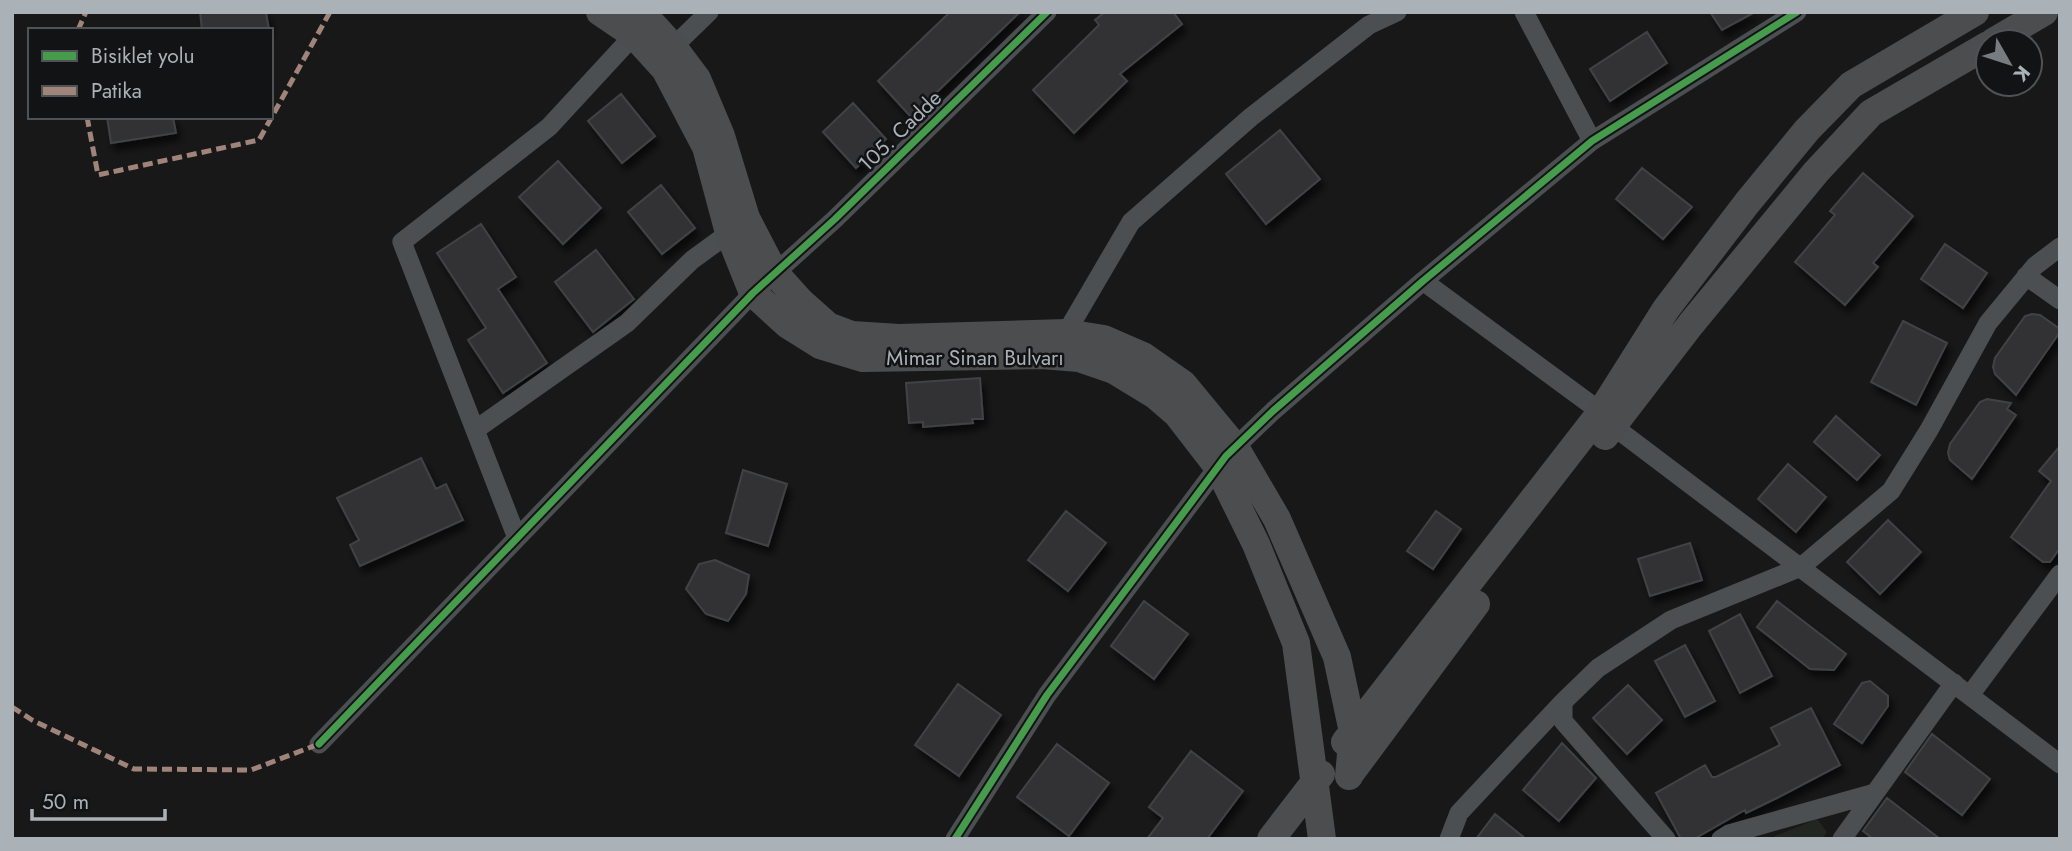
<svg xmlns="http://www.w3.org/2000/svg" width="2072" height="851" font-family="Jost,sans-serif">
<defs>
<filter id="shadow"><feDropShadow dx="4" dy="7" stdDeviation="3.5" flood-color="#0009"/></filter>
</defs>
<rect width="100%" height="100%" fill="#181818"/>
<path fill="#212720" d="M1817 819 1827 832 1822 839H1768Z"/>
<path fill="#323334" stroke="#404344" stroke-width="2" filter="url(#shadow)" d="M200 12H266L269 30H202Z
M950 12H1020L911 117 878 81Z
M1105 12H1173L1182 24 1120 74 1127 81 1074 133 1033 90 1099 25 1095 20Z
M1710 12H1755L1722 30Z
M1647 32 1667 63 1610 101 1590 69Z
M621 94 655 136 622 163 588 121Z
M853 103 886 139 856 168 823 132Z
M107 117H173L176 133 111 143Z
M1280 130 1320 179 1266 224 1226 174Z
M558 161 601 208 563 244 519 197Z
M1642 168 1692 207 1663 239 1616 199Z
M1863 173 1913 216 1873 263 1878 267 1845 305 1795 262 1835 215 1830 211Z
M661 185 695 228 662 254 628 212Z
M481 224 516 277 498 289 547 363 503 393 468 340 486 328 437 253Z
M1945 244 1987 273 1963 308 1921 279Z
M596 250 634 299 593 332 555 282Z
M2032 314 2040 315 2060 329V332L2016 395 1995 374 1993 367 1995 358 2025 316Z
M1903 321 1947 343 1916 405 1871 382Z
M980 378 983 419H972L973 423 923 427V422L909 423 906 383Z
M1987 399 2011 403 2007 409 2016 415 1972 479 1950 460 1948 453 1950 444 1980 402Z
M1836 416 1880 455 1857 480 1814 442Z
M2060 446V548L2050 562H2043L2011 537 2051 481 2039 471Z
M421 458 436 489 446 484 463 520 360 566 350 545 359 540 337 498Z
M1788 464 1826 497 1796 532 1758 499Z
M743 470 787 484 768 546 726 533Z
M1066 511 1106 543 1068 591 1028 560Z
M1436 511 1461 529 1433 569 1407 551Z
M1888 520 1921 552 1880 594 1847 562Z
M1690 543 1702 580 1650 596 1638 559Z
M715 560 749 575 746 594 728 621 706 614 686 589 699 564Z
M1144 601 1188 634 1154 679 1111 646Z
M1777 601 1846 654 1834 670 1810 669 1757 627Z
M1740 614 1772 676 1740 693 1709 631Z
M1685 645 1715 701 1685 717 1655 661Z
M1870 681 1888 696V706L1862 743 1834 724 1862 683Z
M958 684 1001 715 959 776 915 745Z
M1628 685 1662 720 1627 754 1593 718Z
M1811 708 1840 765 1777 798 1746 813 1745 810 1694 839H1681L1656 793 1705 765 1712 777H1716L1780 745 1771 728Z
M1932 734 1990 779 1962 815 1905 772Z
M1562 743 1596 778 1559 821 1523 790Z
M1057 744 1109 783 1069 836 1017 797Z
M1191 751 1243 791 1207 839H1147L1163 818 1149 807Z
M1887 798 1940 839H1873L1863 831Z
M1495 814 1526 839H1476Z"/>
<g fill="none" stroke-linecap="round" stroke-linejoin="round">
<path stroke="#4c4f51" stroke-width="19" d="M1524 12 1592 141
M673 47 709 12
M2026 276 2060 300
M1423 281 1601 412 1613 426 2060 764
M1066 333 1131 222 1251 117 1369 25 1397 12
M475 430 627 323 692 260 729 233
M517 538 402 242 549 127 634 35
M1970 695 2060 574
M319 744 753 293 835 219 1047 12
M955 839 1047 695 1226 456 1273 411 1423 281 1592 141 1797 12
M1449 839 1459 813 1563 702
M1666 839 1563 721V702L1598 668 1671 620 1801 567 1891 491 1929 430 1988 323 2035 266 2060 247
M1721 839 1729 834 1875 793
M1842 839 1954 683"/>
<path stroke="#4b4d4f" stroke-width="28" d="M600 12 634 35 665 69 706 147 729 233 753 293 788 325 820 345 863 358 1042 355 1079 358 1114 370 1155 395 1177 414 1218 467 1256 544 1296 643 1322 839
M638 12 653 25 673 47 697 79 721 136 746 218 774 272 801 302 828 326 852 335 899 338 1066 333 1104 339 1143 356 1183 384 1235 447 1277 519 1337 657 1353 732 1349 776
M1993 42 2044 12
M1605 436 1691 324 1816 172 1871 113 1988 45
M1345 742 1601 412 1666 309 1747 203 1807 130 1851 85 1975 12
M1350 774 1476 604
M1271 839 1321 774"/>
<path stroke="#a18479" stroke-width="5" stroke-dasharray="10 5" stroke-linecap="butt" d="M78 30 86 12
M87 117 98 175 259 140 330 12
M12 707 32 720 134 769 251 770 319 744"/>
<g stroke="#121314" stroke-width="11">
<path id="cycleway" d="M319 744 753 293 835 219 1047 12
M955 839 1047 695 1226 456 1273 411 1423 281 1592 141 1797 12"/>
</g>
<use href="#cycleway" stroke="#469c4c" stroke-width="7"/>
</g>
<g text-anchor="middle" stroke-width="5" stroke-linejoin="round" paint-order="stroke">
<g font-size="21" fill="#aab2b8" stroke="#121314">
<text transform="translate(900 131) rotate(-44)" y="7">105. Cadde</text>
<text x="975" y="365">Mimar Sinan Bulvarı</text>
</g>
</g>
<rect width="2072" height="851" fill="none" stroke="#aab2b8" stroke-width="28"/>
<rect x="28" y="28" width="245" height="91" fill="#121314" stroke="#4f5356" stroke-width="2"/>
<rect x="42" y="51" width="35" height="10" fill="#469c4c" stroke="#4f5356" stroke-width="2"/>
<text x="91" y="63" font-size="21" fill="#aab2b8">Bisiklet yolu</text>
<rect x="42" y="86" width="35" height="10" fill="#a18479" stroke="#4f5356" stroke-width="2"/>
<text x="91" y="98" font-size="21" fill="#aab2b8">Patika</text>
<g transform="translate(2009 63) rotate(129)"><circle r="33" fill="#121314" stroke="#4f5356" stroke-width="2"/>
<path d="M0-5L12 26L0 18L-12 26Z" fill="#777c80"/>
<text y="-10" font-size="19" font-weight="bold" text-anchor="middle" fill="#aab2b8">K</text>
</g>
<path d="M32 809v10h133v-10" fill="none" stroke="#aab2b8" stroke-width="3.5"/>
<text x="42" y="809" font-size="21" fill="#aab2b8" stroke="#121314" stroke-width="5" paint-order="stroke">50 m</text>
</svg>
